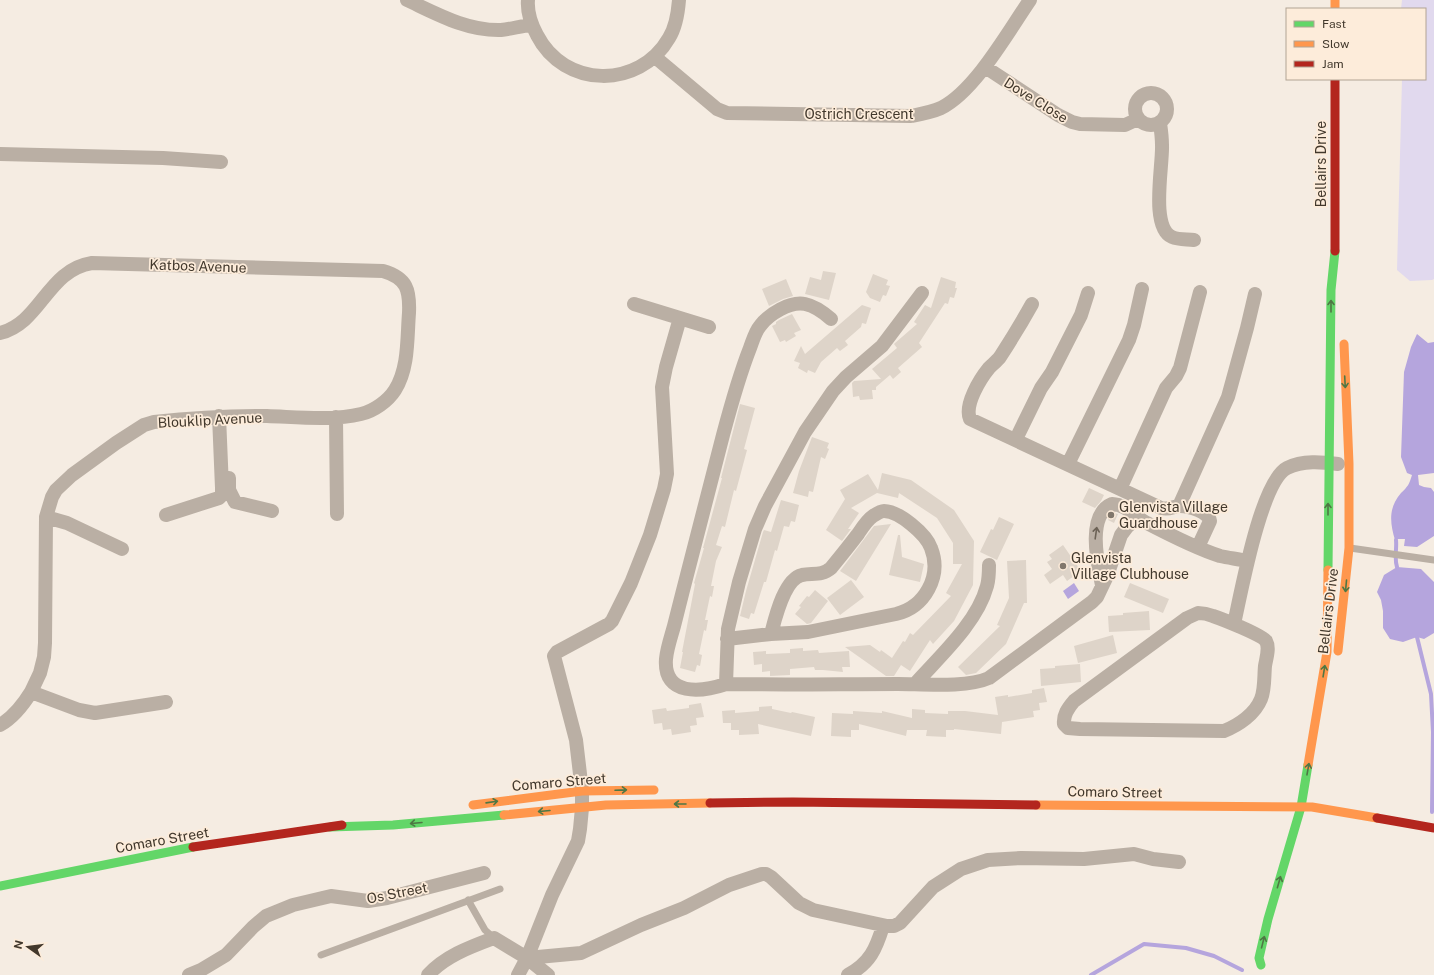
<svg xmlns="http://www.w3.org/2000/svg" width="1434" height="975" font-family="'Public Sans',sans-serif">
<rect width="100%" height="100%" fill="#f5ece2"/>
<path fill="#e1d9ee" d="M1402 0H1434V279L1432 280 1410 281 1397 270 1402 79H1425V9H1401Z"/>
<path fill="#b5a5dd" d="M1417 334 1428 343 1434 342V473L1418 475 1419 485 1424 487 1431 488 1434 492V536L1417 547 1404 546 1405 539H1398L1395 540C1390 523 1388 508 1401 493 1408 486 1409 485 1412 475L1407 473 1401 457 1404 372 1411 347Z
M1397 567 1421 569 1434 582V633L1424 639 1417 637 1403 642 1390 639 1383 628V611L1381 600 1377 592 1384 575Z
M1074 583 1079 591 1068 599 1063 591Z"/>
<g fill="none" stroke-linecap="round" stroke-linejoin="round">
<path stroke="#b5a5dd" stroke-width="4" d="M1396 540C1397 549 1394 558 1397 567
M1417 637 1431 694 1433 732 1432 812
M1091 975 1144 944 1186 948 1214 956 1242 970"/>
</g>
<path fill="#ded4c9" d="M823 271 836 273 829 300 805 294 810 277 821 280Z
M873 274 888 280 886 285 890 286 886 296 883 295 880 302 870 298 866 292Z
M941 277 956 282 955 288H957L954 298 950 297 948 304 945 303 919 343 922 347 898 368 901 372 893 379 890 375 876 387V390H872L873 399 860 400 859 396 853 397 852 383 854 381 881 379 872 369 897 348 894 344 895 343 917 324 914 322 925 305 931 308Z
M786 279 793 296 783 299 769 306 762 289Z
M862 305 871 308 866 324 862 323 861 327 845 341 848 345 840 351 837 348 821 362 815 373 808 370 807 373 798 368 800 363 794 361 801 346 805 354Z
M792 314 801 330 794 333 796 336 786 342 785 340 780 342 772 326 776 324V322L779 320Z
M740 404 755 408 744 449 747 450 736 491 734 490 725 527 722 526 716 545 722 547 716 561 711 586H714L712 597 710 596 705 620H708L706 631 704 630 699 654 702 655 700 666 697 665 695 672 680 668 683 652H682L695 584 694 583 704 548H703L722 478H721Z
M812 437 829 443 827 448 829 449 825 459 821 457 813 492 809 491 808 497 793 493 799 471Z
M882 473 911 480 954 510 974 541 973 585 954 621 933 644 930 640 910 671 901 665 894 676H886L845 647 870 645 880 652 881 650 892 658 903 641 905 642 910 633 913 635 951 596 946 593 962 564H953V543L937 518 899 493 898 498 877 493 851 508 859 513 848 529H851L842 541 826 530 845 499 840 490 868 474 878 490Z
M1089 488 1104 495 1101 501 1095 508 1082 502Z
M781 500 799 505 795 522 791 521 789 527 784 526 777 551 775 550 766 582H764L754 614 751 613 749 619 740 616 746 591 763 532 764 530 771 532Z
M1114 513 1118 514 1114 523 1108 520Z
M999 517 1014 524 997 560 980 552 991 529 993 530Z
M891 524 856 581 840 571 874 526Z
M898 535H900L902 557 924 564 920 582 889 575Z
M1063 545 1081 571 1067 581 1063 575 1050 584 1044 575 1052 569 1047 562 1052 559 1049 555Z
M1026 560 1027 603H1024L1006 644 976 673 966 675 958 667 1000 626 997 625 1009 598 1007 561Z
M851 580 864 597 840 615 827 598Z
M1130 583 1169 599 1163 613 1124 597Z
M815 590 828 601 811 623 807 624 795 614 801 607 799 606 807 596 809 597Z
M1149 611 1150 630 1109 632 1108 616 1123 615V613Z
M1113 635 1117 653 1078 663 1074 646Z
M803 648V651L818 650 819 653 849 651 850 667H842L843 672 823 670H815L814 667 790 669V675L770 676V671L762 672V664L754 665 753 652 766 651V654L790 653V649Z
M1080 664 1081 682 1041 686 1040 669 1055 668V666Z
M1044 688 1047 702 1039 703 1040 710 1033 711 1034 717 1002 722 1001 734 954 729V730H946V737L926 736 927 730H907L906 736 859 724V730H851V737L831 736 832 713 853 714V711L882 713V711L912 718V709L925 710V713L948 714V711H965L998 715 995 697 1008 695V697L1032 693V690Z
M701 703 704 717 696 718 697 725 690 726 691 732 672 735 671 729 663 730 662 723 654 724 652 710 666 708 667 711 689 708V705Z
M772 706V709L791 713 792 712 815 717 811 736 758 724 759 734 739 735V730H731V723H723L722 711 735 710V713L759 711V707Z"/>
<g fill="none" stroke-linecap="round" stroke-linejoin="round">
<path stroke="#baafa4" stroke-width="7" d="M1350 548 1434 560
M468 900 485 930 494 938
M321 955 500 889"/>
<path stroke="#baafa4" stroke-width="14" d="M407 0C437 14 467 31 501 30 511 29 521 26 531 25
M528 0C527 12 531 24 537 35 564 88 639 90 669 38 676 27 678 13 679 0
M655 57 717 109 727 113 911 116C921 114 932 112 941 108 975 91 1008 32 1030 0
M985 67 1058 115 1072 122 1080 124 1125 125 1138 119
M1135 109a16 16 0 1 1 32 0a16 16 0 1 1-32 0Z
M1160 123C1161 130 1162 138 1162 145 1163 166 1150 227 1172 237 1179 240 1187 239 1194 240
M0 154 163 158 221 162
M634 304 709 327
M1032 304C1022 322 1011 340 1000 357 997 361 993 364 989 368 980 379 964 405 970 419L1161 508C1171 510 1173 506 1180 506 1189 506 1209 512 1210 521L1198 547
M831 319C823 312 815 306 805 304 790 301 769 314 760 326 755 332 753 340 750 348 739 376 731 405 723 435 707 498 690 562 674 626 671 637 667 648 666 659 663 697 702 692 726 684 783 685 840 684 898 684 922 684 967 688 989 678L1092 602 1097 597 1107 576 1121 535 1127 527 1134 521 1144 522
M0 333C41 323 47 270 92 263L383 271C407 278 410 290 409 313 407 337 409 368 395 390 388 401 374 411 361 414 332 421 297 417 267 416 229 416 192 418 154 422L144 425 116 443 72 475 56 490 52 497 46 517 45 643 44 657 40 673 31 692
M336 417 337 514
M1016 439 1041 388 1052 372 1081 315 1088 293
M1068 464 1129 340 1134 325 1142 289
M229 478V490L235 502 272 511
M1120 489 1166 388 1176 376 1180 368 1200 292
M1179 506 1228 397 1247 328 1255 294
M166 515 219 498 222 495V488L219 416
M46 517 67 523 122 549
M1102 585C1098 565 1086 515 1112 504 1128 505 1134 517 1147 523 1170 535 1195 548 1220 556 1229 558 1238 559 1247 561
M1198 613C1203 613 1208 614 1213 616 1222 619 1262 635 1266 641 1270 648 1266 659 1265 666 1264 676 1265 690 1261 699 1255 714 1239 725 1224 731L1080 729 1068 728 1064 724C1063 715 1068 708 1074 701L1187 618Z
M1234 624C1241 593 1261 481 1287 468 1303 460 1322 462 1338 464
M727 639 771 634 808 632 896 614C925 607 942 576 931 548 926 534 899 511 884 511 881 511 876 514 873 516 867 520 862 528 858 534 849 546 840 557 831 568 822 576 813 573 802 575 784 579 775 619 771 634
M726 684 728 629 739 582 755 529 765 506 805 432 833 391 846 377 882 346 922 293
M915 684C940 656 977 623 987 586 989 579 989 572 989 565
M0 725C14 717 23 705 31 692L79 710 95 713 166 702
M527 958 581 953 641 925 684 908 729 885 762 874H766L771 877 799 903 813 910 887 926H894L900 923 933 887 961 869 988 860 1021 858 1084 859 1134 854 1153 859 1179 862
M189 975 201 970 226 955 253 927 266 916 293 905 331 896 368 901 387 898 484 873
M428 975C445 956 470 947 494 938L527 958 548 975
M518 975 527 958 552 895 578 841 580 829 582 808V791L576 740 554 656 557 652 609 624 612 621 631 583 650 535 664 489 667 474 662 387 666 367 680 318
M848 975C870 963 876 949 883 926"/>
<path stroke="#63d668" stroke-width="9" d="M1328 570 1331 290 1335 251
M330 827 393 825 504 815
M0 886 193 847
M1261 965 1259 958 1268 919 1301 807 1308 765"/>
<path stroke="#ff974d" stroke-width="9" d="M1335 0V9
M1338 651 1349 548V464L1344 344
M1308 765 1327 652 1328 570
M473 805 582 791 654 790
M1036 805 1312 807 1377 818
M504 815 606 805 710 803"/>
<path stroke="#b3261e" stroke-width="9" d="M1335 251V79
M710 803 793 802 1036 805
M1377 818 1434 828
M193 847 342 825"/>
</g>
<defs><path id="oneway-shaft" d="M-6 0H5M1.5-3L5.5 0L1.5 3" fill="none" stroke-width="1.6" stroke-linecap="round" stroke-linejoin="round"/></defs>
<g stroke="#4f7744">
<use href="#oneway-shaft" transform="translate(1331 306) rotate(-90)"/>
<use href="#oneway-shaft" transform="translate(1345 382) rotate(87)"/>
<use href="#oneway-shaft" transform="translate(1328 509) rotate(-90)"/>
<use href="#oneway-shaft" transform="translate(1346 586) rotate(95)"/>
<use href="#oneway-shaft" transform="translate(1324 671) rotate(-81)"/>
<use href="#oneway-shaft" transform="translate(1308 769) rotate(-80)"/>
<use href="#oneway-shaft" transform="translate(621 790) rotate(-2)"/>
<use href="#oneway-shaft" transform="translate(492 802) rotate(-8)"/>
<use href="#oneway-shaft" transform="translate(680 804) rotate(-180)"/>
<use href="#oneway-shaft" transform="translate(544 811) rotate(175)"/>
<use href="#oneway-shaft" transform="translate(416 823) rotate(175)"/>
<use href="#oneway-shaft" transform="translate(1279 882) rotate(-74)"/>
<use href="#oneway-shaft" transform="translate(1263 942) rotate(-76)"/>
</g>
<use stroke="#6c6256" href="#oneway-shaft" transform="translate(1096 533) rotate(-82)"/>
<g fill="#81776c" stroke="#fdecda" stroke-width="1.5">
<circle cx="1111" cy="515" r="4"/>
<circle cx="1063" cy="566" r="4"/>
</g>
<g text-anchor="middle" stroke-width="3.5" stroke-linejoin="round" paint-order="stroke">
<g font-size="14" fill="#42382c" stroke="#fdecda">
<text transform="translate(1036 100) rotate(32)" y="5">Dove Close</text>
<text x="859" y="119">Ostrich Crescent</text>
<text transform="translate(1321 164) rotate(-90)" y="5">Bellairs Drive</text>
<text transform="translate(198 266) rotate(2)" y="5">Katbos Avenue</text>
<text transform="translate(210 420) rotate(-3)" y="5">Blouklip Avenue</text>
<text transform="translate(1328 611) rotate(-83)" y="5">Bellairs Drive</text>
<text transform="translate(559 782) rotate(-5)" y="5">Comaro Street</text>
<text transform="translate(1115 792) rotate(1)" y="5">Comaro Street</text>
<text transform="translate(162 840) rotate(-10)" y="5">Comaro Street</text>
<text transform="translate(397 893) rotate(-11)" y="5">Os Street</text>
</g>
<g font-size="14" fill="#42382c" stroke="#fdecda" text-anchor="start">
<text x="1119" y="512">Glenvista Village<tspan x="1119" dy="16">Guardhouse</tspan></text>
<text x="1071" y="563">Glenvista<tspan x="1071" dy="16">Village Clubhouse</tspan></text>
</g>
</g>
<rect x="1286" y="8" width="140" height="72" fill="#fdecda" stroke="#b2a494"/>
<rect x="1294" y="21" width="20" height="6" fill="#63d668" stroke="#b2a494"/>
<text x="1322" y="28" font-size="12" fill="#42382c">Fast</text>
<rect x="1294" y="41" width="20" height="6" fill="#ff974d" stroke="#b2a494"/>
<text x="1322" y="48" font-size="12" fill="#42382c">Slow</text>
<rect x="1294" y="61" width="20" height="6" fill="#b3261e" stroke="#b2a494"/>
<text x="1322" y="68" font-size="12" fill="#42382c">Jam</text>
<g transform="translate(28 947) rotate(284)" stroke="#fdecda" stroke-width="3" paint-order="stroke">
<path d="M0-3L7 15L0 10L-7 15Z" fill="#42382c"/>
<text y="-6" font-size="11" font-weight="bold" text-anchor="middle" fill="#42382c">N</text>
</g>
</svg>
